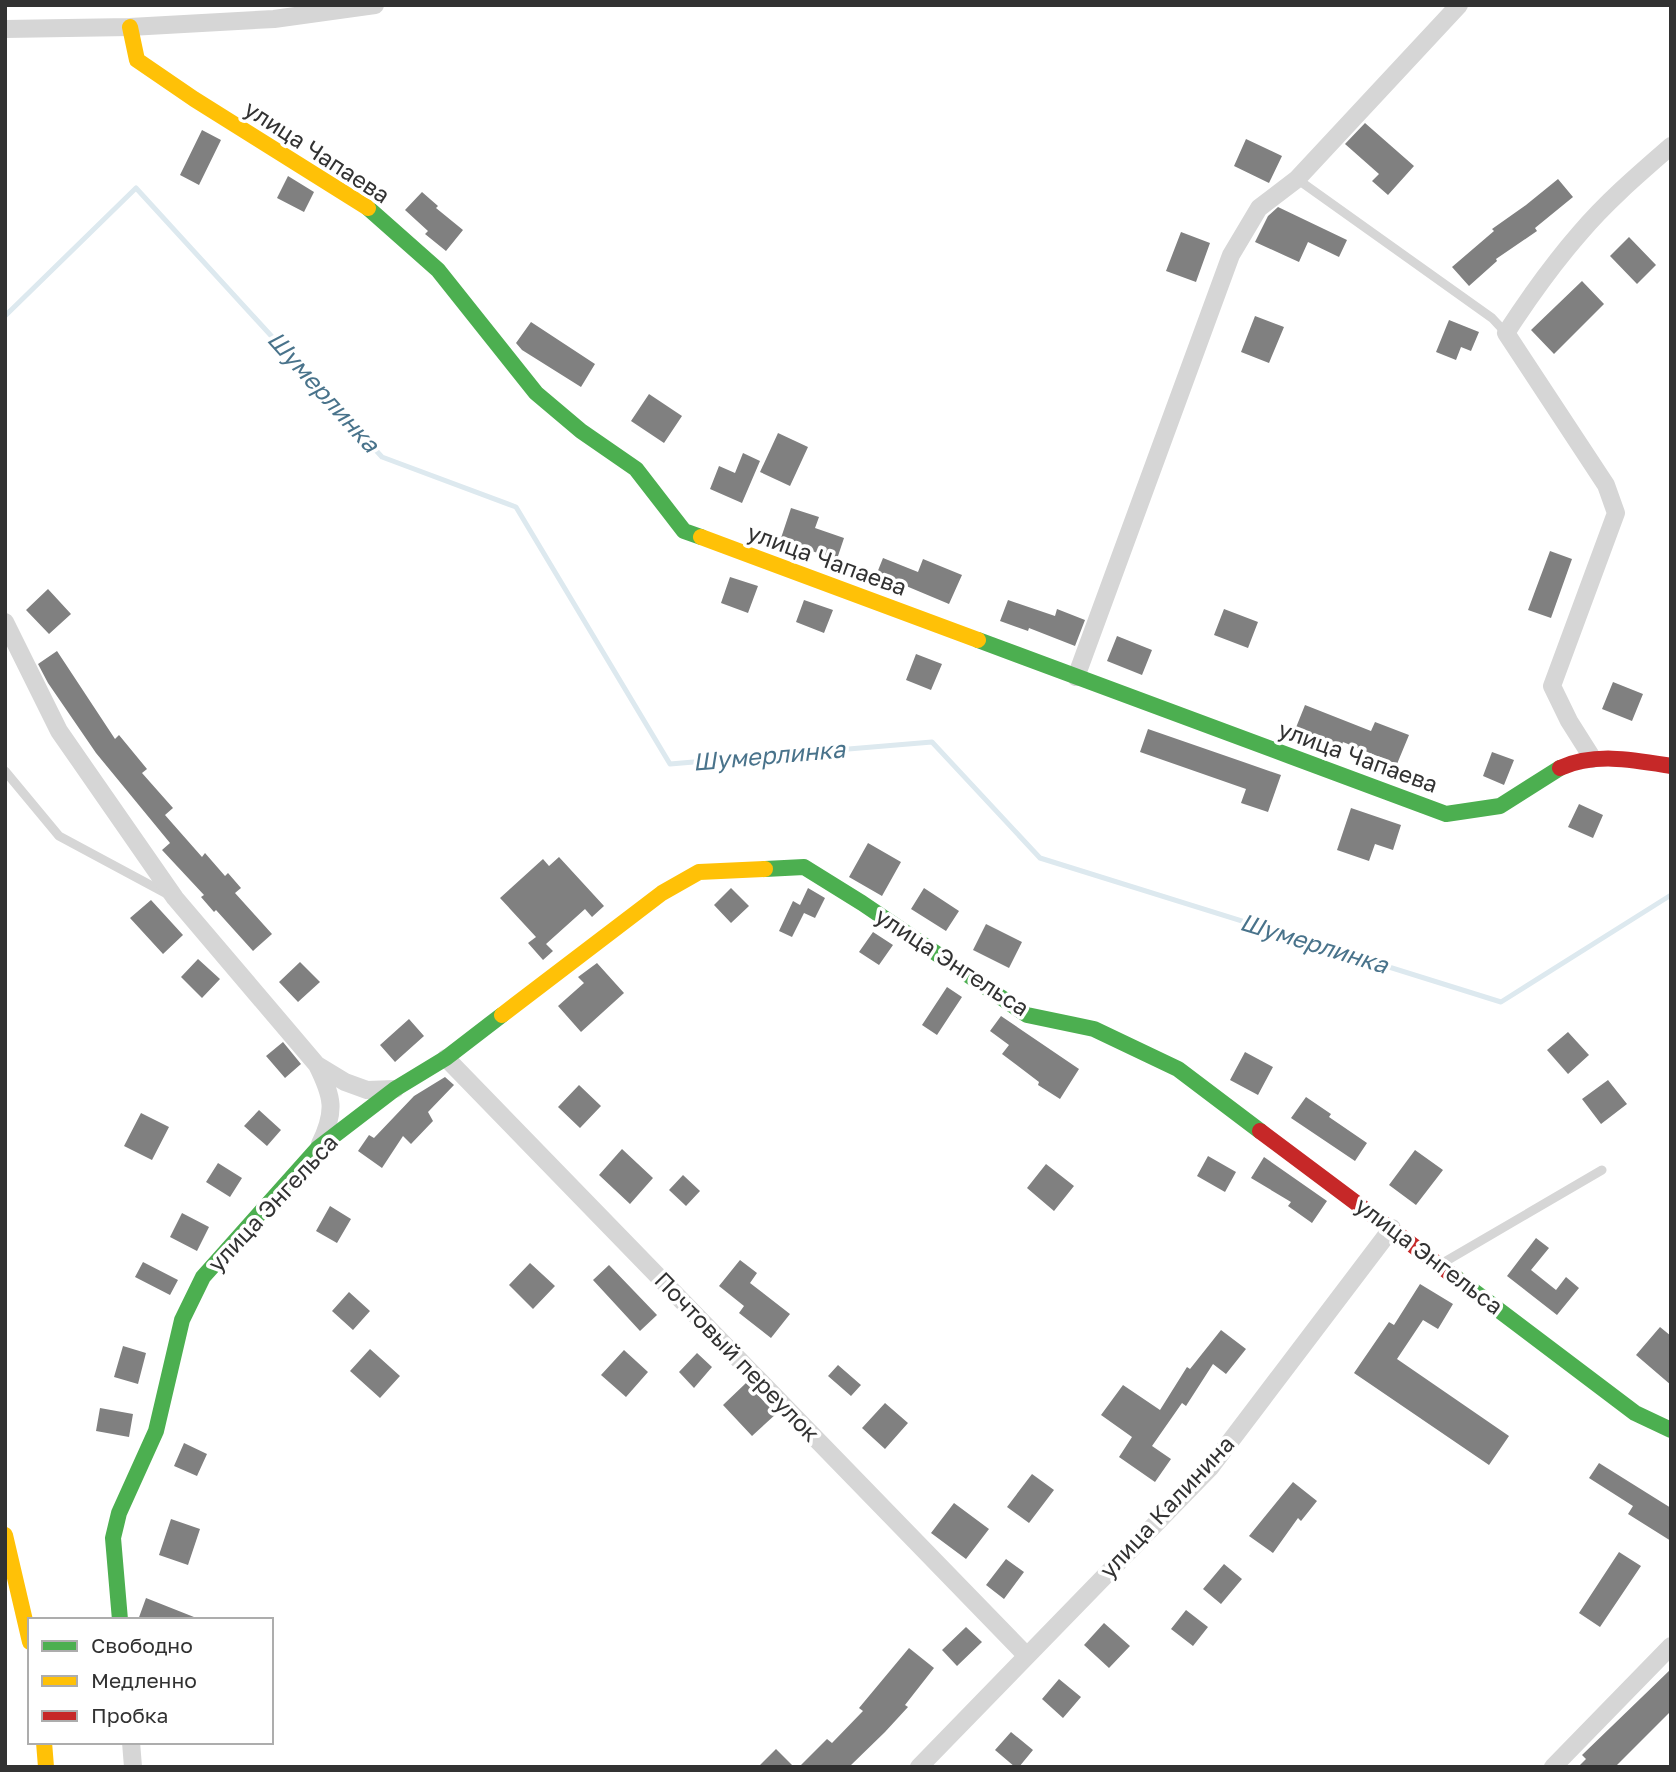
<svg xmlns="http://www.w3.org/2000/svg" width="1676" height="1772" font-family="'Golos Text',sans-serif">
<rect width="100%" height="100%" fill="#fff"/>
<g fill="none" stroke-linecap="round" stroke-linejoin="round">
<path stroke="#dde9ef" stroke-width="5" d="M5 316 136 188 382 457 516 507 670 764 932 742 1040 858 1501 1002 1671 895"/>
</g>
<path fill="#808080" d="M1365 123 1414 166 1388 195 1372 181 1379 174 1345 144Z
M202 130 221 140 199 185 180 175Z
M1246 139 1282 156 1269 183 1234 166Z
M288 176 314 192 304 212 277 198Z
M1558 179 1573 197 1535 228 1537 231 1496 259 1497 261 1469 286 1452 267 1494 231 1492 229 1526 205Z
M422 192 438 206 436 208 463 230 446 251 425 234 428 231 405 210Z
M1278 207 1347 240 1339 257 1308 242 1299 262 1255 242 1268 216Z
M1181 232 1210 243 1196 282 1166 271Z
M1629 237 1656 265 1637 284 1610 256Z
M1582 281 1604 304 1554 354 1531 330Z
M1255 316 1284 327 1269 363 1241 352Z
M1449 320 1479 332 1471 351 1461 347 1456 360 1436 352Z
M531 322 595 364 581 387 522 350 516 343Z
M649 394 682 416 664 443 631 421Z
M778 433 808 447 790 486 760 472Z
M743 453 760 461 742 503 710 489 719 466 735 473Z
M791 508 819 517 815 528 844 538 837 559 780 541Z
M1550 551 1572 559 1551 618 1528 610Z
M883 558 918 572 923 559 962 575 949 604 899 583 898 587 875 578Z
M730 577 758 586 748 613 721 603Z
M48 589 71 614 49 634 26 610Z
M804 600 833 610 824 633 796 622Z
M1008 600 1055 616 1057 609 1085 620 1075 646 1029 628 1028 631 1000 621Z
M1224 609 1258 622 1248 648 1214 635Z
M1117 636 1152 650 1142 675 1107 661Z
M57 651 115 739 119 735 147 769 142 773 173 808 165 815 202 857 205 853 225 876 228 873 241 888 235 893 272 934 253 951 216 910 214 912 201 897 204 895 162 850 170 843 96 753 48 683 38 664Z
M916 654 942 664 931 690 906 680Z
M1613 682 1643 694 1632 721 1602 709Z
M1305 705 1371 731 1375 722 1409 735 1397 764 1343 742 1341 747 1295 730Z
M1148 729 1281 775 1268 812 1241 803 1246 789 1140 752Z
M1492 752 1514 760 1504 785 1483 776Z
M1579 804 1603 815 1593 838 1568 827Z
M1351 808 1401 825 1393 850 1375 844 1369 861 1337 850Z
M868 843 901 862 882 896 849 877Z
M559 857 604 906 592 917 585 909 546 944 553 951 543 960 528 943 536 937 500 898 543 859 549 866Z
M731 888 749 906 731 923 714 905Z
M808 888 825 898 815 918 804 913 792 937 779 931 793 901 800 905Z
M924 888 959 911 946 931 911 909Z
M151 900 183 935 163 954 130 918Z
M986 924 1022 942 1009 968 973 950Z
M873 932 893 945 879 965 859 952Z
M198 959 220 979 202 998 181 977Z
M300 962 320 982 298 1002 279 982Z
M597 963 624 993 581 1032 558 1006 584 983 578 977Z
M947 987 962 997 937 1035 922 1025Z
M1001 1016 1079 1069 1060 1099 1038 1085 1039 1082 1002 1054 1009 1045 990 1031Z
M409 1019 424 1036 395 1062 380 1045Z
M1568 1032 1589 1055 1568 1074 1547 1050Z
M283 1042 301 1064 285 1078 266 1056Z
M1245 1052 1273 1067 1258 1095 1230 1080Z
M445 1077 454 1085 428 1112 433 1121 411 1144 403 1136 382 1168 358 1151 369 1135 374 1138 414 1096Z
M1608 1080 1627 1104 1601 1124 1582 1099Z
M579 1085 601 1106 580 1128 558 1107Z
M1306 1097 1331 1114 1329 1117 1367 1143 1355 1161 1291 1118Z
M259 1110 281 1130 267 1146 244 1126Z
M141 1113 169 1127 152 1160 124 1146Z
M622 1149 653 1178 630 1204 599 1175Z
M1415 1150 1443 1170 1416 1205 1389 1185Z
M1208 1156 1236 1172 1225 1192 1197 1176Z
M1264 1157 1327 1201 1312 1223 1288 1206 1291 1202 1251 1178Z
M218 1163 242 1178 230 1197 206 1182Z
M1046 1164 1074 1186 1054 1211 1027 1188Z
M683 1175 700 1191 686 1206 669 1190Z
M330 1206 351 1219 337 1243 316 1231Z
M182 1213 209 1227 197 1251 170 1237Z
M1536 1238 1549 1248 1531 1270 1556 1290 1566 1277 1579 1288 1557 1315 1507 1276Z
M740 1260 757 1273 750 1283 790 1314 771 1338 739 1313 744 1306 719 1286Z
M143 1262 178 1280 170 1295 135 1277Z
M530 1263 555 1286 533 1309 509 1285Z
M609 1265 657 1315 640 1331 593 1280Z
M1420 1284 1453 1304 1438 1329 1423 1320 1397 1359 1509 1436 1489 1465 1354 1373 1389 1322 1394 1325Z
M349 1292 370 1311 353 1330 332 1311Z
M1660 1327 1671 1336V1385L1636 1355Z
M1221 1330 1246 1349 1226 1374 1213 1364 1186 1406 1182 1403 1152 1446 1171 1459 1155 1482 1119 1457 1132 1437 1101 1415 1123 1385 1160 1410 1187 1367 1190 1369Z
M123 1346 146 1353 138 1384 114 1377Z
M370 1349 400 1376 380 1398 350 1371Z
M624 1350 648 1372 626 1397 601 1375Z
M697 1353 712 1367 694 1388 679 1372Z
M838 1365 861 1385 851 1396 828 1376Z
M746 1383 776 1414 752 1436 723 1405Z
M885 1403 908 1423 885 1449 862 1428Z
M100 1408 133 1414 129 1437 96 1431Z
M184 1443 207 1454 197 1476 174 1466Z
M1599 1463 1671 1508V1541L1628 1514 1633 1506 1589 1478Z
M1032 1474 1054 1490 1029 1523 1007 1507Z
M1293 1482 1317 1501 1301 1521 1298 1518 1273 1553 1249 1536Z
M954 1503 989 1529 966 1559 931 1533Z
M171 1519 200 1529 188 1565 159 1555Z
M1619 1552 1641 1566 1600 1627 1579 1613Z
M1006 1559 1024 1572 1004 1599 986 1585Z
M1224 1564 1242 1579 1221 1604 1203 1589Z
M146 1598 199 1619V1620H138Z
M1186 1610 1208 1627 1193 1646 1171 1629Z
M1104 1623 1130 1646 1109 1668 1084 1645Z
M966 1627 982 1642 957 1666 942 1650Z
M909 1648 934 1668 905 1705 908 1707 885 1732 849 1767H799L827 1739 832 1743 863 1711 859 1708Z
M1671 1669V1711L1615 1767H1578L1586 1759 1582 1755Z
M1059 1679 1081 1697 1063 1718 1042 1699Z
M1011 1732 1033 1750 1019 1767H1015L995 1750Z
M776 1749 794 1767H758Z"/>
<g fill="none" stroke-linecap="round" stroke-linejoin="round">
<path stroke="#d6d6d6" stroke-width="9" d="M1297 179 1492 318 1506 333
M5 771 59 836 167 894
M1441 1264 1602 1170"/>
<path stroke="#d6d6d6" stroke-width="18" d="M5 29 130 27 274 19 375 5
M5 622 59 731 175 898 317 1065 345 1082 367 1090 395 1089
M1076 677 1231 255 1259 208 1297 179 1459 5
M1593 759 1569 721 1552 686 1616 513 1606 485 1506 333C1528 299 1553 264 1580 233 1607 201 1640 173 1671 146
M446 1058 1027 1656
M317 1065C333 1097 336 1111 320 1144
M131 1742 133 1767
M919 1767 1210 1468 1392 1228
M1553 1767 1671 1646"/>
<path stroke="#4caf50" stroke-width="16" d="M368 208 438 270 536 393 581 431 636 469 684 531 701 537
M978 640 1446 814 1500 806 1560 768
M765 869 804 867 862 903 1027 1015 1094 1029 1178 1069 1260 1131
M1455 1277 1635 1413 1671 1430
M120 1620 113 1538 119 1513 156 1431 182 1320 203 1277 318 1148 395 1089 446 1058 502 1015"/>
<path stroke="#ffc107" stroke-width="16" d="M130 27 137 60 194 99 368 208
M701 537 978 640
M502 1015 662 893 699 872 765 869
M5 1535 30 1642
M44 1742 46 1767"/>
<path stroke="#c62828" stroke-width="16" d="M1560 768C1595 752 1635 760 1671 766
M1260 1131 1455 1277"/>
</g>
<g text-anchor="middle" stroke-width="7" stroke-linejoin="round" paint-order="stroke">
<g font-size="23" fill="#323232" stroke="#fff">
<text transform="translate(317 152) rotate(33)" y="8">улица Чапаева</text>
<text transform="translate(827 560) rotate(20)" y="8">улица Чапаева</text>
<text transform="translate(1358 757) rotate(20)" y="8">улица Чапаева</text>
<text transform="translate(952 962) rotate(33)" y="8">улица Энгельса</text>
<text transform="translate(273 1203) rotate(-47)" y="8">улица Энгельса</text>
<text transform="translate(1429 1256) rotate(37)" y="8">улица Энгельса</text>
<text transform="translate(737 1357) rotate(46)" y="8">Почтовый переулок</text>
<text transform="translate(1167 1507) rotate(-47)" y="8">улица Калинина</text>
</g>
<g font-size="24" font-style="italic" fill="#49738b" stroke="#fff">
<text transform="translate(323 392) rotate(48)" y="8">Шумерлинка</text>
<text transform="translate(769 756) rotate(-5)" y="8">Шумерлинка</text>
<text transform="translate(1314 944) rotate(17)" y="8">Шумерлинка</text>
</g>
</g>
<rect width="1676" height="1772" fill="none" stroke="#323232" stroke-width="14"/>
<rect x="28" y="1618" width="245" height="126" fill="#ffffff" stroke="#adadad" stroke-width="2"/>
<rect x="42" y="1641" width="35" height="10" fill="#4caf50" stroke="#adadad" stroke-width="2"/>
<text x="91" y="1653" font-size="21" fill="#323232">Свободно</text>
<rect x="42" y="1676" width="35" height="10" fill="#ffc107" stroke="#adadad" stroke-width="2"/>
<text x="91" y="1688" font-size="21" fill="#323232">Медленно</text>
<rect x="42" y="1711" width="35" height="10" fill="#c62828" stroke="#adadad" stroke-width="2"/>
<text x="91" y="1723" font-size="21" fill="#323232">Пробка</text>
</svg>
